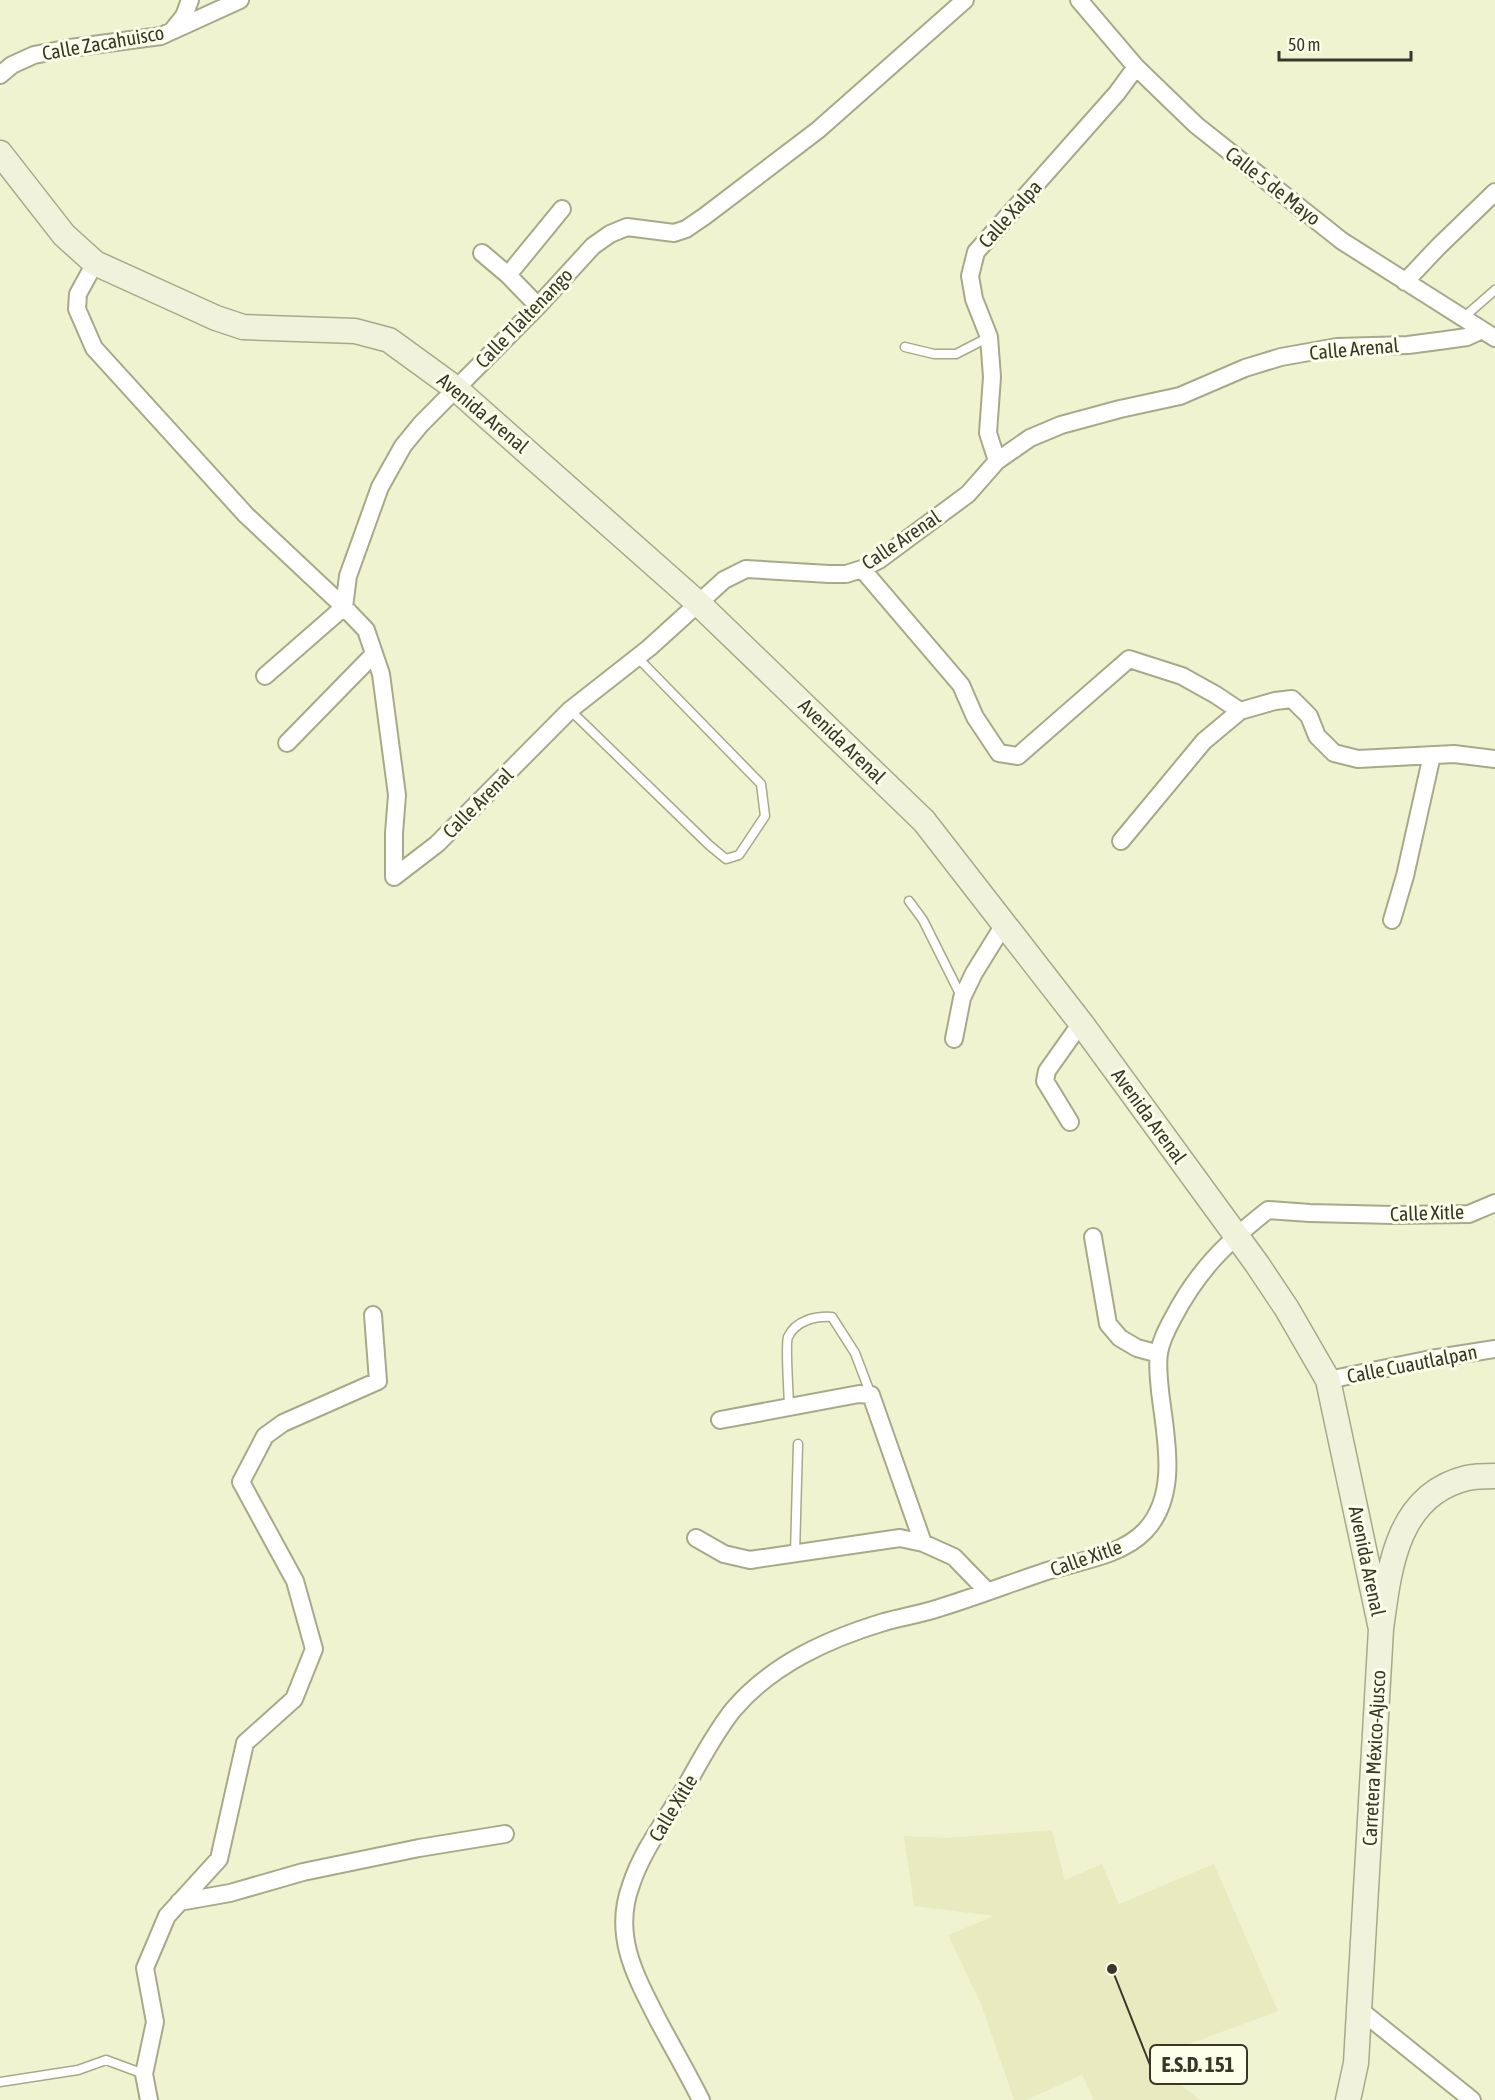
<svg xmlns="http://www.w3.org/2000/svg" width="1495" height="2100" font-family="'Asap Condensed',sans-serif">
<rect width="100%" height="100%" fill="#f0f3d0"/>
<path fill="#e8ebc0" d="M1052 1830 1065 1880 1102 1864 1119 1904 1214 1864 1278 2011 1149 2059 1200 2100H1094L1082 2075 1026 2100H1014L981 2004 948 1935 994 1916 914 1906 904 1836 948 1838Z"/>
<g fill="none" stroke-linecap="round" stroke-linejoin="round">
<g stroke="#a7a988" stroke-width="11">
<path id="lane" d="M1463 318 1495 290
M905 347 934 354H956L989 337
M570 710 709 845 726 859 739 855 765 816 761 784 637 657
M909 901 923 920 962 998
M789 1407C789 1396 785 1344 788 1337 796 1320 816 1316 832 1317L855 1353 871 1395
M795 1554 798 1444
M0 2082 78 2070 106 2060 144 2074"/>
</g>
<g stroke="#a7a988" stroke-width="20">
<path id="street" d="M1079 0 1136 67 1196 125 1342 241 1495 338
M172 31 184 16 190 0
M0 75 12 65 34 55 70 48 161 36 240 0
M482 253 508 275 538 306
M95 263 78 294 77 309 94 348 246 515 344 607 265 676
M508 275 562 209
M1405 282 1438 247 1495 192
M997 461 988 433 992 377 989 337 974 299 970 276 976 252 1117 93 1136 67
M862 569 961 685 975 717 999 753 1018 756 1129 659 1182 676 1216 695 1240 711
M287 743 374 654
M1121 841 1204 741 1240 711 1275 701 1292 699 1309 716 1317 736 1334 753 1358 759 1454 754 1495 759
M394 877 437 844 570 710 649 648 724 580 746 569 829 574H846L862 569 879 560 968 494 997 461 1030 438 1061 425 1120 409 1180 396 1245 368 1281 357 1337 347 1408 345 1446 340 1467 337 1482 330
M394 877V833L397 795 381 674 366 630 344 607 348 576 380 487 403 446 421 424 538 306 593 246 610 234 627 227 674 233 686 229 705 216 818 130 965 0
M1392 920 1405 876 1432 755
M954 1039 962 998 974 973 1005 923
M1070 1122 1045 1081 1047 1071 1081 1023
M1093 1237 1108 1324 1120 1338 1137 1348 1159 1354
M1328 1380 1431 1359 1495 1349
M720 1420 859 1394 871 1395 923 1543
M696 1538 724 1554 750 1560 900 1538 923 1543 954 1557 987 1591
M179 1902 230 1893 303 1872 419 1848 505 1834
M1360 2010 1472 2100
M149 2100 144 2074 155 2022 145 1968 167 1916 219 1859 245 1743 294 1699 314 1649 295 1581 241 1482 265 1436 283 1423 378 1381 373 1315
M701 2100C688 2074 673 2048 659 2022 636 1977 612 1936 631 1885 642 1851 665 1821 683 1791 699 1764 713 1735 733 1710 772 1664 828 1639 884 1622 902 1617 921 1614 939 1608 975 1597 1011 1583 1047 1571 1079 1561 1121 1556 1145 1531 1180 1494 1165 1435 1160 1391 1159 1379 1157 1365 1159 1353 1161 1340 1167 1329 1173 1318 1198 1270 1226 1243 1268 1210L1310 1213 1393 1215 1469 1214 1495 1203"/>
</g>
<g stroke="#a7a988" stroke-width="27">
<path id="secondary" d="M0 153 64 235 95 263 216 318 243 327 355 331 389 340 455 388 699 604 924 821 1081 1023 1257 1264 1287 1309 1328 1380 1381 1629
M1348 2100 1356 2063 1381 1629C1389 1570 1396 1495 1467 1478 1476 1476 1486 1476 1495 1476"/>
</g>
<use href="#lane" stroke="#fff" stroke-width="8"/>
<use href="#street" stroke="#fff" stroke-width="16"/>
<use href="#secondary" stroke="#f1f2dc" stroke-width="24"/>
</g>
<g text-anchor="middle" stroke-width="6" stroke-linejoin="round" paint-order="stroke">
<g font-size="20" fill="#37382a" stroke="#fdffea">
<text transform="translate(103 43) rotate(-10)" y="7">Calle Zacahuisco</text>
<text transform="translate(1273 186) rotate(38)" y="7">Calle 5 de Mayo</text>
<text transform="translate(1010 214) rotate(-48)" y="7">Calle Xalpa</text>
<text transform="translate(524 318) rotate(-46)" y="7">Calle Tlaltenango</text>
<text transform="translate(1354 349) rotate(-5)" y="7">Calle Arenal</text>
<text transform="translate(483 413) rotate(40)" y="7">Avenida Arenal</text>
<text transform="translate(901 540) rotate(-34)" y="7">Calle Arenal</text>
<text transform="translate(842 741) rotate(44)" y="7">Avenida Arenal</text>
<text transform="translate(478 803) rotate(-45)" y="7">Calle Arenal</text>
<text transform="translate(1149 1116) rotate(54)" y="7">Avenida Arenal</text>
<text transform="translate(1427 1213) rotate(-2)" y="7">Calle Xitle</text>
<text transform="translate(1412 1364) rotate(-11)" y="7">Calle Cuautlalpan</text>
<text transform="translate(1086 1558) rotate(-19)" y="7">Calle Xitle</text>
<text transform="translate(1367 1561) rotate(78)" y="7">Avenida Arenal</text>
<text transform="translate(1374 1758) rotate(-87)" y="7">Carretera México-Ajusco</text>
<text transform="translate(673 1808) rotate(-59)" y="7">Calle Xitle</text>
</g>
</g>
<path fill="none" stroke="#37382a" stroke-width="2" d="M1112 1969L1150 2065"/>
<circle fill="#37382a" stroke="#fdffea" stroke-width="2" cx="1112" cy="1969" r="6"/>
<rect fill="#fdffea" stroke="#37382a" stroke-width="2" x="1150" y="2045" width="97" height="39" rx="6"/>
<g font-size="21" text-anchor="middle" font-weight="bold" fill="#37382a">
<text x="1198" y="2072">E.S.D. 151</text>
</g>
<path d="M1279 51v9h132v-9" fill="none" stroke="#37382a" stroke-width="3"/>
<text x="1288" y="51" font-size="18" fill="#37382a" stroke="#fdffea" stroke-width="4.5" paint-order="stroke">50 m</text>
</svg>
